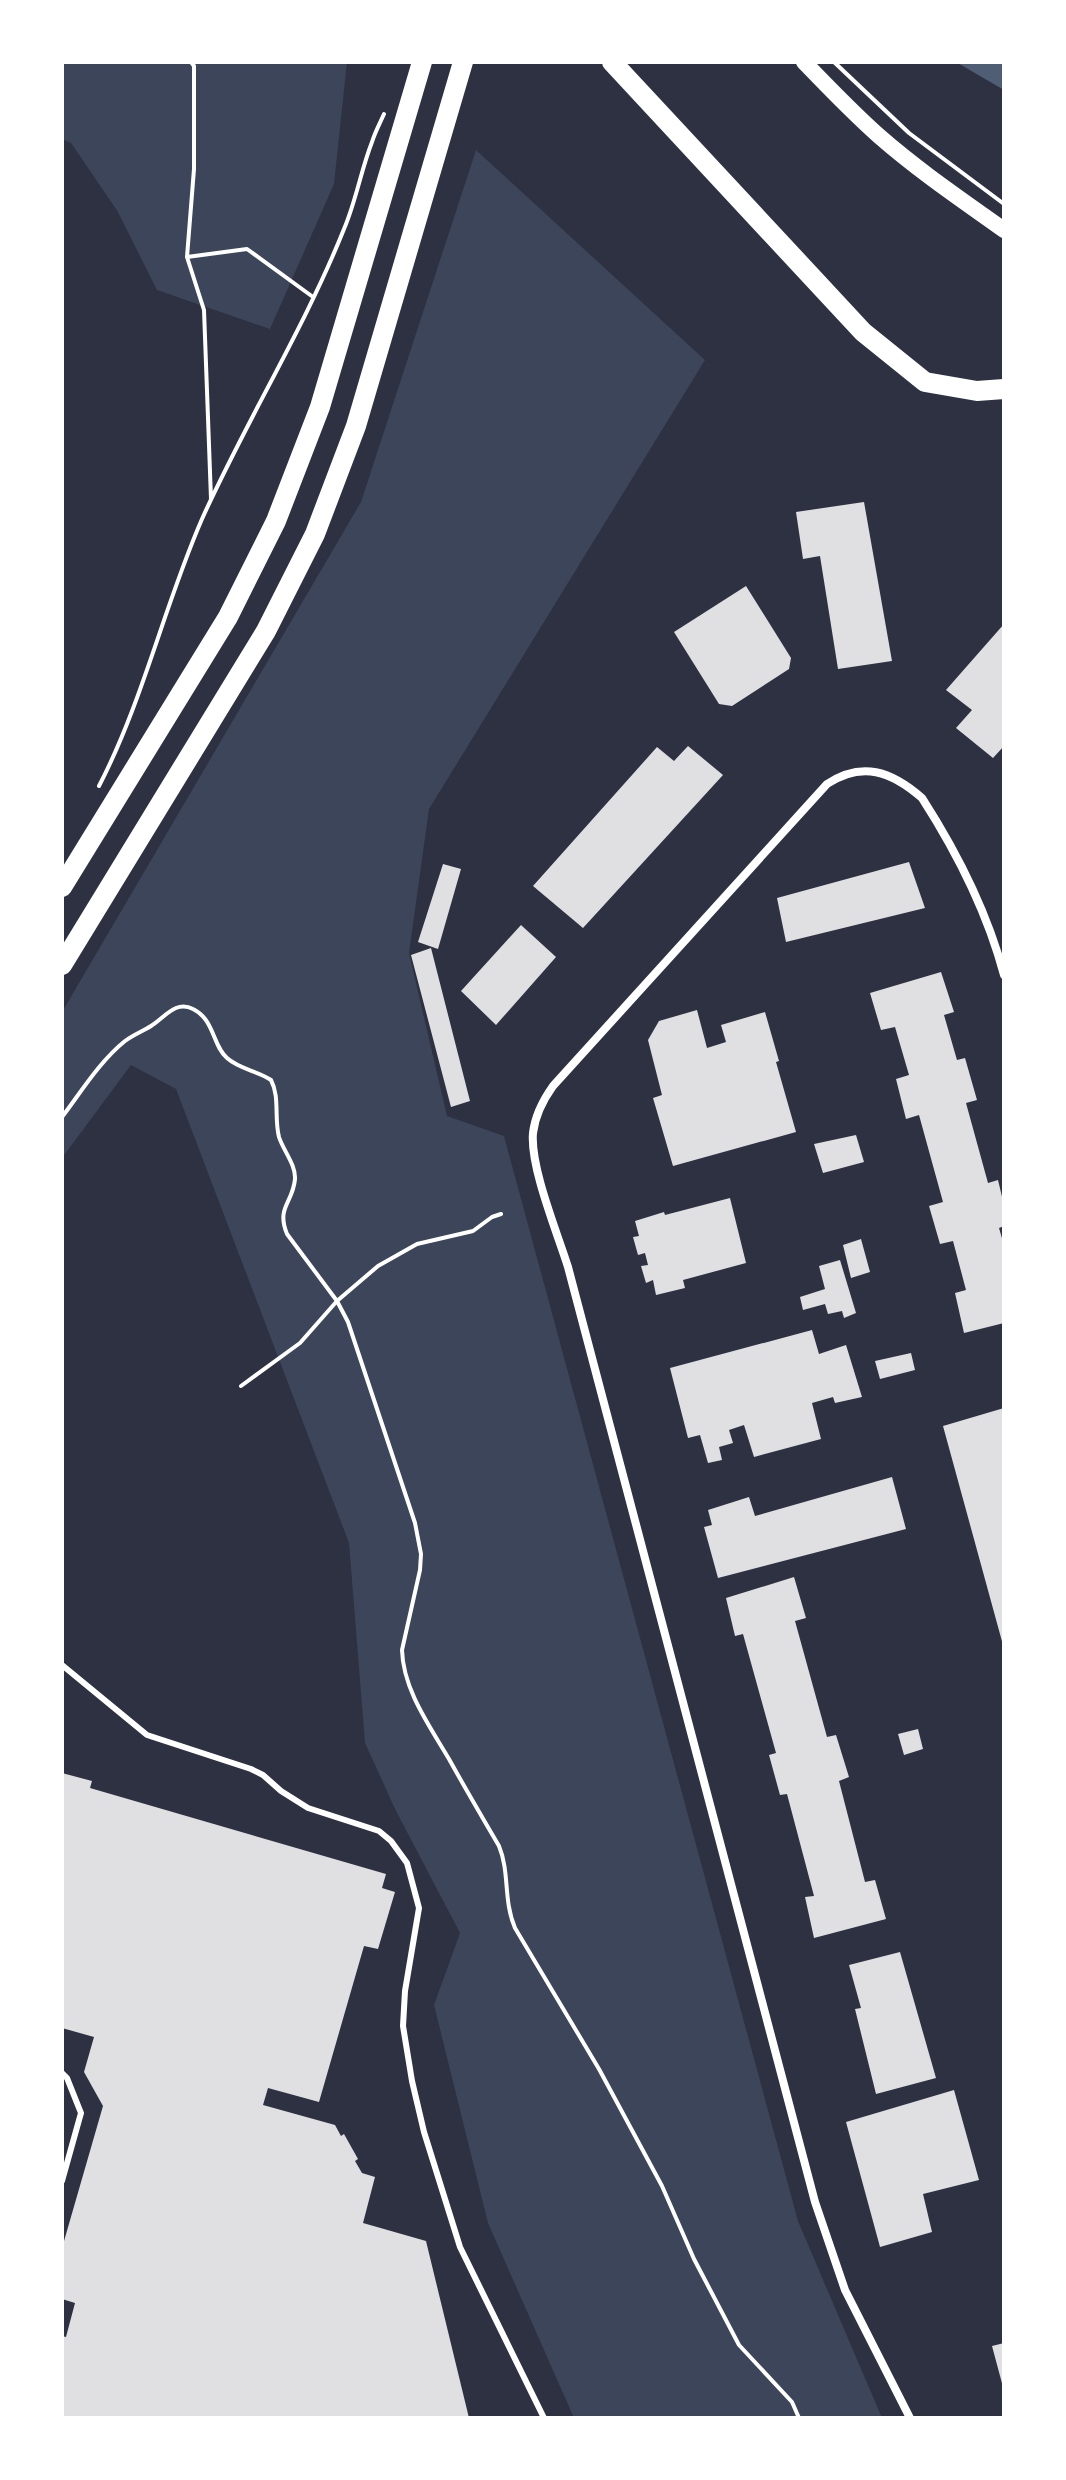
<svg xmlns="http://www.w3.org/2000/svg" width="1066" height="2480" font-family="Mulish,sans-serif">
<rect width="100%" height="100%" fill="#2d3142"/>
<path fill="#3c4559" d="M62 62H347L334 184 270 329 157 290 118 212 71 143 62 139Z
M476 150 705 360 429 809 409 953 447 1116 504 1136 798 2221 882 2418H574L488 2223 434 2005 460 1933 396 1811 365 1743 349 1543 176 1089 131 1065 62 1158V1012L361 502Z"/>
<path fill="#4f5d75" d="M956 62H1004V90Z"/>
<path fill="#e0e0e3" d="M864 502 892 661 838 669 820 556 803 559 796 512Z
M746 586 791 658 789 669 732 706 719 704 674 632Z
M1004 624V746L993 758 956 728 972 710 946 690Z
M688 746 723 775 583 928 533 886 657 747 674 761Z
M909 862 925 908 786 942 777 898Z
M443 864 461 869 438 949 418 942Z
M521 925 556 957 496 1025 461 991Z
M431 948 470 1101 451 1107 411 955Z
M941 972 954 1012 944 1015 957 1060 965 1058 977 1100 966 1103 988 1183 998 1180 1004 1205V1226L999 1228 1004 1245V1323L964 1333 955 1293 966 1290 953 1241 940 1244 929 1206 943 1202 919 1115 906 1119 896 1079 909 1075 895 1027 881 1030 870 993Z
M697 1010 707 1048 726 1042 721 1025 765 1012 779 1061 776 1062 796 1132 673 1166 653 1098 662 1095 648 1040 659 1021Z
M856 1135 864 1162 823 1173 814 1144Z
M730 1198 746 1263 683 1280 685 1288 656 1295 653 1280 646 1283 641 1266 648 1265 645 1253 638 1255 633 1237 639 1236 635 1221 664 1212 665 1215Z
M861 1239 870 1272 851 1278 843 1245Z
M840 1260 856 1313 844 1318 842 1311 828 1314 825 1304 803 1310 800 1297 825 1289 819 1266Z
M812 1330 819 1354 846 1345 862 1397 835 1403 833 1397 812 1403 821 1439 754 1457 744 1425 729 1430 733 1443 719 1447 722 1460 708 1463 700 1435 688 1438 670 1368Z
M911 1353 915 1370 880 1379 875 1361Z
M1004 1408V1645H1003L943 1426Z
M892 1477 906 1529 718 1578 704 1527 712 1525 708 1510 749 1497 755 1516Z
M794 1577 806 1618 795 1621 827 1737 836 1735 849 1777 839 1781 865 1882 875 1880 886 1919 814 1938 805 1897 814 1896 787 1794 780 1795 769 1755 776 1753 743 1634 735 1636 726 1598Z
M918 1729 923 1749 904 1755 898 1734Z
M62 1773 92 1781 90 1788 386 1874 382 1888 395 1892 378 1949 364 1946 319 2102 268 2088 263 2105 335 2125 341 2136 344 2134 358 2159 355 2161 362 2173 375 2177 363 2223 426 2241 469 2418H62V2336L66 2337 75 2303 62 2299V2248L103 2106 84 2072 94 2037 62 2028Z
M900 1952 936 2078 876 2094 855 2009 861 2008 849 1965Z
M954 2090 979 2180 923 2194 932 2232 880 2247 846 2122Z
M1004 2343V2387H1003L992 2346Z"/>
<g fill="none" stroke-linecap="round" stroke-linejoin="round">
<path stroke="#fff" stroke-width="4" d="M191 62 194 66V169L187 257 204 310 211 499
M834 62 909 133 1004 204
M187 257 247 249 313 297
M99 786C143 701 164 606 202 519 246 421 304 329 344 229 356 201 361 170 372 142 375 132 380 123 384 114
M62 1117C81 1092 100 1061 125 1041 133 1035 143 1031 151 1026 165 1017 176 1000 193 1009 215 1020 212 1045 227 1058 239 1069 258 1071 271 1080 280 1097 274 1118 279 1137 283 1150 296 1165 295 1179 293 1203 276 1207 287 1234L337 1301 348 1322 415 1523 421 1554 420 1570 402 1650C403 1689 429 1725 449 1759 465 1788 482 1817 499 1846 510 1873 503 1900 515 1928L599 2069 662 2186 694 2259 739 2345 792 2402 799 2418
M241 1386 300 1343 337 1301 378 1266 417 1244 473 1231 492 1217 501 1214"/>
<path stroke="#fff" stroke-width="6" d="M62 1665 147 1735 251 1769 263 1775 281 1791 308 1808 379 1831 391 1841 407 1863 419 1908 405 1991 403 2026 412 2081 424 2132 460 2247 544 2418
M62 2073 67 2078 81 2113 62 2181"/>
<path stroke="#fff" stroke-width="8" d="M910 2418 845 2290 815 2202 568 1267C557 1232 530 1167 533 1133 535 1116 543 1100 553 1086L827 784C862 761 891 771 922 798 958 854 987 911 1004 975"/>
<path stroke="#fff" stroke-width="16" d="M804 62C829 88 853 113 879 136 919 171 962 200 1004 230"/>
<path stroke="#fff" stroke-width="20" d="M612 62 863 332 925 382 977 391 1004 389
M62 887 228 617 276 521 320 407 422 62
M62 965 266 631 315 534 356 426 463 62"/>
</g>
<rect width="1066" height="2480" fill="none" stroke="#ffffff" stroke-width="128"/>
</svg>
